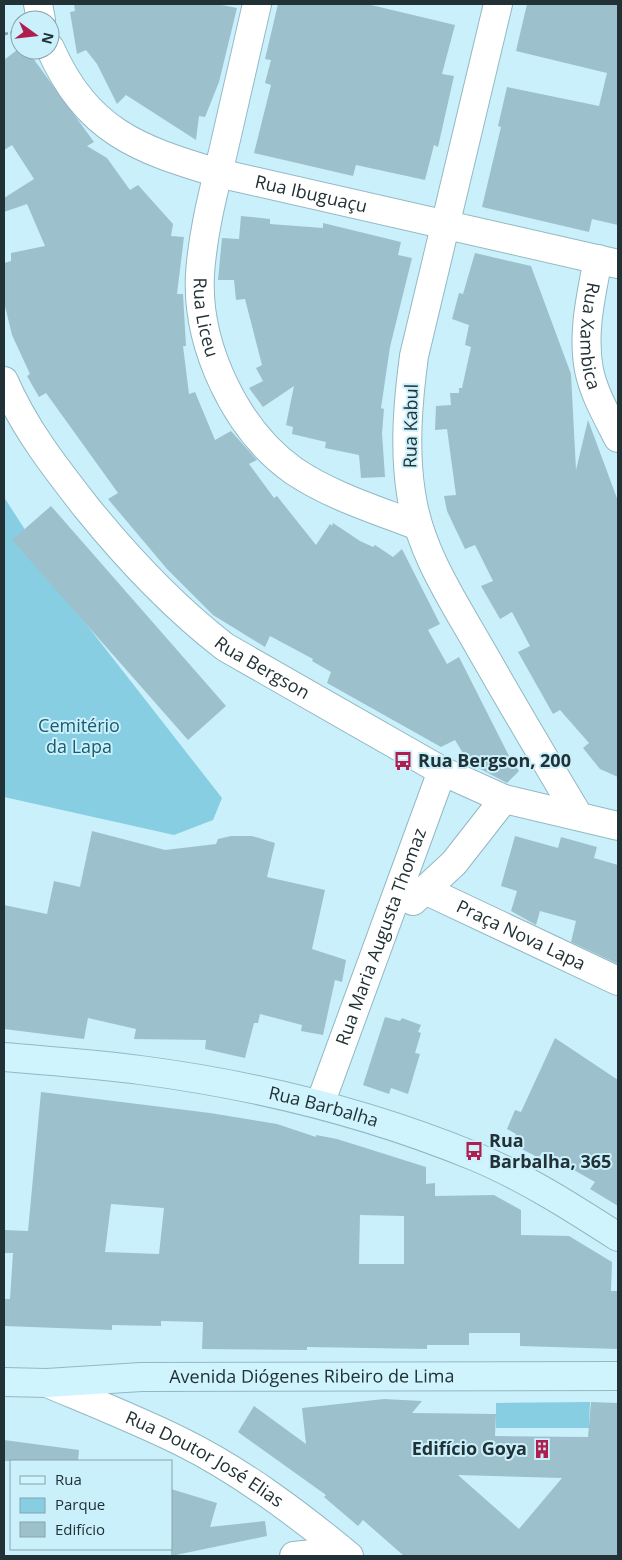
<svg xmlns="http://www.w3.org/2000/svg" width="622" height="1560" font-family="'Open Sans',sans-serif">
<rect width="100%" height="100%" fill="#caf0fc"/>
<path fill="#87cee3" d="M4 497 83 620 222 798 213 820 174 835 4 797Z
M590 1402 589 1428H496V1403Z"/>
<path fill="#9cc1cd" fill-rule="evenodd" d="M74 4H217L237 8 219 82 205 117 199 116 196 140 126 95 117 104 97 64 86 50 77 54 70 12 75 11Z
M278 4H367L455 25 442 74 454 76 438 147 434 145 425 180 356 165 353 176 254 153 271 85 265 83 271 60 265 59Z
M527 4H618V225L592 219 589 232 482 207 501 127 498 126 507 87 599 106 607 73 516 51Z
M17 50H27L94 142 87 146 107 158 130 190 138 185 173 224 171 236 184 237 177 294H183L186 346H183L189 394 195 392 215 440 231 431 257 460 249 464 274 498 277 496 316 545 330 524 332 526 333 523 360 541 373 547 375 545 393 557 402 549 440 624 428 630 447 664 459 657 509 756 519 771 507 783 469 763 455 740 441 747 327 683 331 672 312 661 313 659 270 636 265 647 213 615 167 569 108 499 118 493 46 393 39 397 27 376 30 374 12 335 4 302V263L11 261V253L45 246 27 204 4 212V198L34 179 12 145 4 150V60Z
M241 216 270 219V224L323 228V223L401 242 398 255 412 258 390 347 381 408 384 409 382 433 385 477 361 478 359 455 325 448 326 442 292 434 293 427 286 425 294 386 263 407 249 388 263 381 256 368 262 365 245 299 236 300 234 280H218L222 238 239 239Z
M475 253 531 266 571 374 576 470 588 420 618 501V777L600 769 583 748 589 743 560 710 553 714 518 652 530 646 512 612 500 619 481 586 493 581 475 545 465 549 447 511 444 496 456 495 447 429 435 430 436 406 451 405 450 393H459V388H462L471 347 465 345 469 325 452 319 459 293 463 294Z
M51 506 226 706 188 740 12 540Z
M92 831 165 850 216 844 218 839 231 836H252L275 843 267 877 325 890 312 949 346 960 342 982 335 980 323 1035 301 1031 302 1025 260 1014 258 1023H254L245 1058 205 1049 206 1040 134 1039 136 1029 88 1018 84 1039 4 1029V905L47 914 54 881 80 887Z
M515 836 558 848 561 837 597 847 594 858 618 865V964L571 942 576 921 540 911 536 925 511 911 517 891 501 886Z
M385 1017 400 1021 402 1018 421 1025 418 1032 421 1033 415 1053 420 1054 408 1094 391 1088 389 1094 363 1085Z
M555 1038 618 1080V1206L590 1189 595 1182 542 1152 539 1158 512 1144 516 1134 507 1129 515 1110 521 1112Z
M41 1092 210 1113 277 1124 316 1137V1135L337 1139 426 1167V1184L435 1183V1196L494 1195 521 1210V1235L569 1236 612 1262 611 1291H618V1349L520 1346V1333H469V1345H427V1349L307 1347V1350L202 1349 203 1322 161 1321V1326L112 1325V1330L4 1326V1299H10L13 1253H4V1230L28 1231ZM111 1204 164 1208 159 1254 105 1252ZM360 1215 404 1216V1264H359Z
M384 1399 422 1401 412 1413 496 1414 495 1436 588 1437 591 1402 618 1403V1556H404L363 1520 358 1526 324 1497 326 1495 238 1432 254 1406 306 1444 302 1408ZM458 1475 562 1478 519 1529Z
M4 1440 79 1450 78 1461H4Z
M171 1489 217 1503 210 1527 265 1521 267 1536 171 1556Z"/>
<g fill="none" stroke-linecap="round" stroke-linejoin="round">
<g stroke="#93b8c3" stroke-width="30">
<g id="street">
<path d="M38 4 41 20"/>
<path id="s1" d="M257 4C246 52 235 100 224 148 214 190 203 230 200 274 196 346 236 430 294 471 331 496 377 510 418 526"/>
<path d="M498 4 414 356C408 401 404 448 411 493 419 550 452 599 480 648 512 704 545 760 578 815"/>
<path id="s2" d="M50 48C87 131 137 149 218 173L618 264"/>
<path id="s3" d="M598 259C591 296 582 333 589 370 594 394 607 416 618 438"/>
<path id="s4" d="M4 381C25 429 54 466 86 507 128 559 172 606 225 647L442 771 504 799 618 826"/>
<path id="s5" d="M425 890 618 981"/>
<path d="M413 901 454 863 504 799"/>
<path id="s6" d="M320 1104 442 771"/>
<path id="s7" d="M47 1383C92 1402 137 1420 180 1441 241 1471 297 1513 349 1556"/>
<path d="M294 1556 342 1551"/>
</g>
</g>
<g stroke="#93b8c3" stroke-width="30">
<g id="secondary">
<path id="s8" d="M4 1057C49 1061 95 1064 140 1070 255 1085 369 1113 476 1157 526 1178 573 1208 618 1237"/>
<path id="s9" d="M4 1382 47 1383 141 1377 618 1376"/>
</g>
</g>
<path stroke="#89a6af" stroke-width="3" stroke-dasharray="4 2.5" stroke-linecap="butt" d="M4 34 17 32 16 30"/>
<use href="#street" stroke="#fff" stroke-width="28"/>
<use href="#secondary" stroke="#d0f4fe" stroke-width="28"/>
</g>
<defs>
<g id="bus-bare" transform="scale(1.5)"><path d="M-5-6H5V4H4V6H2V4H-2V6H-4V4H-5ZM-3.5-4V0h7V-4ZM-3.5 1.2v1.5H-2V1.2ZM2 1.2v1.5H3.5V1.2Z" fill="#b01e4d" stroke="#caf0fc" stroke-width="2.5" paint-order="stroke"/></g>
<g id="building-bare" transform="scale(1.5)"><path d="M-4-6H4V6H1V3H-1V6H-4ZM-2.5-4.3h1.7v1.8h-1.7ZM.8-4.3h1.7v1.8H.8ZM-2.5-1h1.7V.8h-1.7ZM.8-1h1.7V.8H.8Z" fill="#b01e4d" stroke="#caf0fc" stroke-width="2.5" paint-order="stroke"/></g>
</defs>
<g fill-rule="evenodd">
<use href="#bus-bare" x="403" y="761"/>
<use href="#bus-bare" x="474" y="1151"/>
<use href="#building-bare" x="542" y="1449"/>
</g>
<g text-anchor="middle" stroke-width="4" stroke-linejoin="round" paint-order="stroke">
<g font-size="18" fill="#223135" stroke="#caf0fc">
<text dy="6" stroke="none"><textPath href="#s2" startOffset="314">Rua Ibuguaçu</textPath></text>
<text dy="6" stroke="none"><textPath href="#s1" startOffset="320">Rua Liceu</textPath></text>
<text dy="6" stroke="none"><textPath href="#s3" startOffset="78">Rua Xambica</textPath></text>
<text transform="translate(411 426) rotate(-89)" y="6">Rua Kabul</text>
<text dy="6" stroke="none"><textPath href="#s4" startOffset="391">Rua Bergson</textPath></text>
<text dy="6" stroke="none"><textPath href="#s5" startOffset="106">Praça Nova Lapa</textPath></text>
<text dy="6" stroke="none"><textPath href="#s6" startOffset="178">Rua Maria Augusta Thomaz</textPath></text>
<text dy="6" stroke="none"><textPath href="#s8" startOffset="324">Rua Barbalha</textPath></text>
<text dy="6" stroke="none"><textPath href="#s9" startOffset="308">Avenida Diógenes Ribeiro de Lima</textPath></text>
<text dy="6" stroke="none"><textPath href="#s7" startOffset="175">Rua Doutor José Elias</textPath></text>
</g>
<g font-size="18" fill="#1c5b6b" stroke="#caf0fc">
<text x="79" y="732">Cemitério<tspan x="79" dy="21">da Lapa</tspan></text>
</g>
<g font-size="18" font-weight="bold" fill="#223135" stroke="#caf0fc" text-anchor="start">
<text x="418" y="767">Rua Bergson, 200</text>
<text x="489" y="1147">Rua<tspan x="489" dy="21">Barbalha, 365</tspan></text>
<text x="527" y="1455" text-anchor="end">Edifício Goya</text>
</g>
</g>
<rect width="622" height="1560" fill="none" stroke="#223135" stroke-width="10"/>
<rect x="10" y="1460" width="162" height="90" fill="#caf0fc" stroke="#87a4ac"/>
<rect x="20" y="1476" width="25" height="8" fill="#d0f4fe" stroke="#87a4ac"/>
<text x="55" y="1485" font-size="15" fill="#223135">Rua</text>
<rect x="20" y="1498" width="25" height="15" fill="#87cee3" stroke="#87a4ac"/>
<text x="55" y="1510" font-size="15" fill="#223135">Parque</text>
<rect x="20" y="1522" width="25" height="15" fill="#9cc1cd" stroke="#87a4ac"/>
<text x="55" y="1535" font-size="15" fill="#223135">Edifício</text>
<g transform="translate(35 35) rotate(105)"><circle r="24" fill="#caf0fc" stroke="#87a4ac"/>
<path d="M0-4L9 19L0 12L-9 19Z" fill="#b01e4d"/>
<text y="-8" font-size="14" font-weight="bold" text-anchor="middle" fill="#223135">N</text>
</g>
</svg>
